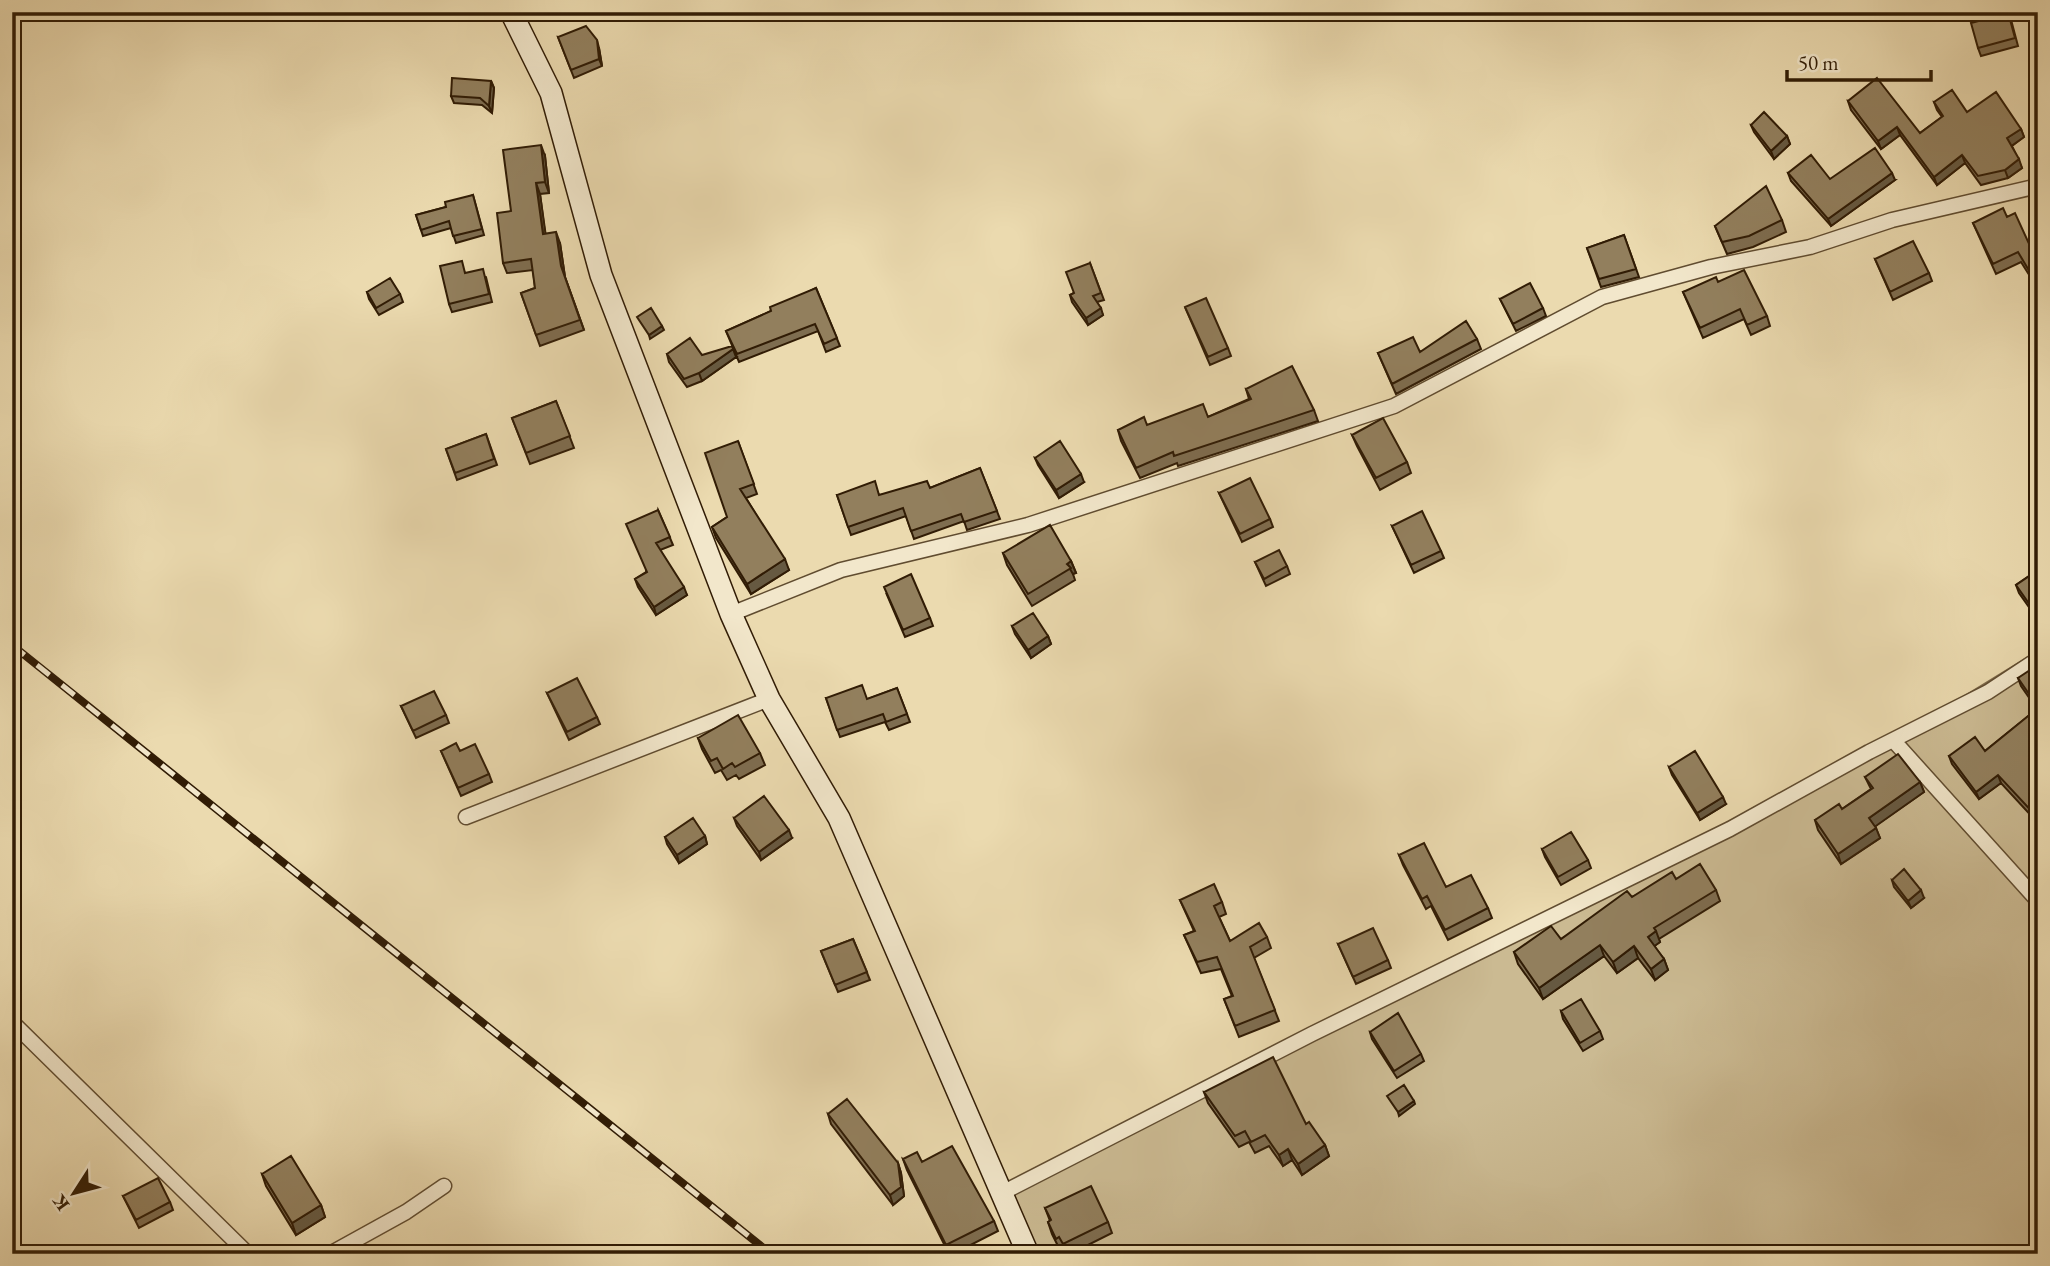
<svg xmlns="http://www.w3.org/2000/svg" width="2050" height="1266" font-family="'EB Garamond',serif">
<rect width="100%" height="100%" fill="#ebdaaf"/>
<filter id="stains"><feTurbulence type="fractalNoise" baseFrequency=".00286" numOctaves="4"/><feColorMatrix values="0 0 0 0 .2 0 0 0 0 .09 0 0 0 0 .02 0 0 0 .5 -.17"/></filter>
<radialGradient id="worn" r=".72"><stop offset=".6" stop-color="#630" stop-opacity="0"/><stop offset="1" stop-color="#630" stop-opacity=".3"/></radialGradient>
<path fill="#cbba92" stroke="#7e6b4c" stroke-width="2" d="M2038 651V1254H1032L1000 1194 1893 740Z"/>
<g fill="none" stroke-linecap="round" stroke-linejoin="round">
<g stroke="#604c30" stroke-width="17">
<path id="street" d="M731 614 841 570 1028 525 1394 406 1602 297 1711 267 1810 247 1892 220 2038 186
M1893 740 2038 901
M466 817 769 699
M12 1022 248 1254
M1000 1194 1312 1034 1730 829 1869 752 1988 692 2038 659
M330 1254 406 1212 444 1186"/>
</g>
<g stroke="#311c05" stroke-width="24">
<path id="secondary" d="M511 12 551 93 601 275 731 614 769 699 839 818 1028 1254"/>
</g>
<use href="#street" stroke="#f2e7cb" stroke-width="14"/>
<use href="#secondary" stroke="#f2e7cb" stroke-width="21"/>
<g stroke="#311c05" stroke-width="8">
<path id="rail" d="M12 645 771 1254"/>
</g>
<use href="#rail" stroke="#f2e7cb" stroke-width="5" stroke-dasharray="16" stroke-linecap="butt"/>
</g>
<path fill="#7e6d50" stroke="#311c05" stroke-width="2" d="M2009 12 2018 46 1981 56 1978 48Z
M558 37 599 48 602 66 574 78Z
M491 81 494 88 492 113 482 105 454 103 451 96Z
M1848 101 1920 133 1942 117 1937 110 1934 102 2021 129 2024 137 2012 146 2022 168 2008 178 1981 185 1965 163 1937 185 1900 135 1881 149 1851 110Z
M1751 125 1787 136 1790 144 1774 159 1754 132Z
M545 156 549 193 540 194 545 233 560 243 565 277 584 330 540 346 521 293 535 288 533 270 507 273 503 263 511 211Z
M1788 173 1830 179 1895 180 1831 226 1791 181Z
M473 195 484 235 456 243 451 228 423 236 416 215 446 207Z
M2007 217 2030 246 2038 242V289L2021 262 1996 274 1973 223Z
M1782 220 1786 232 1753 247 1727 254 1715 226Z
M1624 235 1639 277 1601 287 1587 248Z
M1875 259 1929 273 1932 281 1893 300Z
M1090 263 1104 300 1097 302 1103 315 1088 325 1072 302 1070 295 1074 293Z
M466 273 486 277 492 302 452 312 449 304Z
M1718 282 1767 316 1770 326 1751 335 1744 319 1703 338 1683 292Z
M816 288 840 346 826 352 818 331 739 362 726 331 771 311Z
M367 292 400 294 403 302 379 315 369 299Z
M1500 299 1543 308 1546 316 1516 331Z
M1185 307 1228 348 1231 356 1210 365Z
M1477 339 1481 349 1396 394 1378 353 1420 352Z
M667 354 702 355 736 357 702 381 687 387 669 362Z
M1246 389 1314 410 1318 421 1178 466 1177 463 1140 478 1121 441 1118 430 1208 417 1249 399Z
M556 401 574 448 530 464 512 418Z
M486 434 497 465 457 480 446 449Z
M1352 435 1407 462 1411 473 1380 490 1357 446Z
M738 441 757 494 746 498 789 570 751 594 716 538 712 527 727 517Z
M1035 458 1084 482 1059 498 1038 465Z
M980 468 1000 519 967 530 964 521 914 539 906 516 851 535 837 495H880L930 488Z
M1219 493 1270 519 1273 527 1242 542Z
M658 510 673 545 660 550 687 595 656 615 638 587 635 579 646 572Z
M1392 526 1441 551 1444 558 1414 573Z
M1003 553 1071 561 1076 573 1073 574 1075 580 1032 606 1007 565Z
M1255 562 1287 566 1290 574 1266 586Z
M2038 570V620L2019 593 2016 585Z
M887 595 930 618 933 626 905 637Z
M1012 626 1048 636 1051 644 1031 658 1015 634Z
M2038 676V823L2001 783 1979 799 1952 764 1949 756 1985 751 2037 709 2021 686 2018 678 2036 677Z
M897 688 910 722 889 730 885 722 840 737 826 698 868 699Z
M547 693 597 717 600 724 569 740Z
M401 706 446 715 449 723 416 738Z
M698 738 760 753 765 765 739 779 736 775 727 780 721 770 715 773 702 749Z
M441 751H460L489 774 492 782 461 796Z
M1669 767 1726 804 1700 820 1672 775Z
M1865 777 1920 782 1924 792 1875 826 1880 838 1841 864 1818 830 1815 820 1842 809 1871 789Z
M734 818 792 838 761 860 737 826Z
M705 836 707 844 679 863 667 844 665 837Z
M1542 849 1588 860 1591 868 1561 885 1545 857Z
M1399 855 1446 887 1488 908 1492 918 1448 940 1431 906 1426 909 1403 865Z
M1676 879 1716 890 1720 901 1659 939 1660 942 1654 946 1664 959 1668 970 1655 980 1638 958 1617 973 1604 956 1543 999 1518 964 1514 952 1561 939 1632 897Z
M1892 880 1924 898 1911 908 1894 887Z
M1180 900 1222 902 1226 914 1219 917 1230 941 1267 937 1271 948 1254 958 1279 1021 1239 1037 1224 999 1232 996 1221 969 1201 973 1189 946 1184 935 1194 931Z
M853 939 870 980 838 992 821 951Z
M1338 944 1388 960 1391 968 1356 984Z
M1561 1011 1600 1031 1603 1039 1583 1051 1563 1019Z
M1370 1032 1421 1054 1424 1061 1397 1078 1372 1039Z
M1204 1092 1306 1124 1325 1145 1329 1156 1302 1175 1292 1160 1283 1166 1269 1146 1255 1153 1249 1142 1239 1147 1208 1103Z
M828 1114 898 1163 901 1173 904 1196 893 1205 831 1124Z
M903 1159 994 1221 998 1231 953 1254H949L907 1170Z
M262 1174 321 1205 325 1217 296 1235 266 1186Z
M123 1196 170 1202 173 1210 139 1228Z
M1045 1208 1108 1222 1112 1233 1070 1254H1066L1063 1249 1060 1250 1052 1234 1048 1222 1050 1221Z"/>
<path fill="#665941" stroke="#311c05" stroke-width="2" d="M597 40 599 48 602 66 599 59Z
M491 81 494 88 492 113 489 106Z
M1897 127 1900 135 1881 149 1878 141Z
M2021 129 2024 137 2010 147 2007 138Z
M1787 136 1790 144 1774 159 1771 151Z
M541 145 545 156 549 193 545 182Z
M1962 155 1965 163 1937 185 1934 177Z
M2019 159 2022 168 2008 178 2005 170Z
M1892 173 1895 180 1831 226 1828 219Z
M536 183 540 194 547 244 543 234Z
M556 232 560 243 565 277 584 330 561 266Z
M1101 308 1103 315 1088 325 1086 318Z
M662 326 664 330 650 339 649 335Z
M733 349 736 357 702 381 699 373Z
M1081 474 1084 482 1059 498 1056 490Z
M785 559 789 570 751 594 747 584Z
M1071 561 1076 573 1073 574 1067 564Z
M684 587 687 595 656 615 654 607Z
M1048 636 1051 644 1031 658 1028 650Z
M1998 775 2001 783 1979 799 1976 792Z
M1920 782 1924 792 1873 828 1869 818Z
M1723 797 1726 804 1700 820 1697 813Z
M1876 828 1880 838 1841 864 1838 854Z
M789 830 792 838 761 860 759 852Z
M705 836 707 844 679 863 677 855Z
M1921 890 1924 898 1911 908 1908 901Z
M1656 931 1660 942 1652 948 1648 937Z
M1600 945 1604 956 1543 999 1539 988Z
M1634 946 1638 958 1617 973 1613 962Z
M1664 959 1668 970 1655 980 1651 969Z
M1414 1101 1415 1104 1399 1116 1398 1112Z
M1325 1145 1329 1156 1302 1175 1298 1164Z
M1288 1149 1292 1160 1283 1166 1279 1155Z
M898 1163 901 1173 904 1196 893 1205 890 1195Z
M321 1205 325 1217 296 1235 292 1223Z"/>
<path fill="#927f5d" stroke="#311c05" stroke-width="2" d="M1989 12H2008L2015 38 1978 48 1971 23 1990 18Z
M586 26 597 40 599 59 571 70 558 37Z
M452 78 491 81 489 106 480 98 451 96Z
M1877 78 1920 133 1943 116 1934 102 1952 90 1967 112 1996 92 2021 129 2007 138 2019 159 2005 170 1978 176 1962 155 1934 177 1897 127 1878 141 1848 101Z
M1764 112 1787 136 1771 151 1751 125Z
M541 145 545 182 536 183 543 234 556 232 561 266 580 320 536 335 521 293 535 288 531 259 503 263 497 213 511 211 503 150Z
M1875 148 1892 173 1828 219 1788 173 1811 155 1830 179Z
M1766 186 1782 220 1749 236 1722 242 1715 226Z
M473 195 482 229 453 236 449 221 421 230 416 215 446 207 445 202Z
M2003 208 2007 217 2015 213 2030 246 2038 242 2037 284 2018 252 1993 264 1973 223Z
M1624 235 1636 269 1599 279 1587 248Z
M1913 241 1929 273 1890 292 1875 259Z
M462 261 465 273 483 269 489 294 449 304 440 266Z
M1090 263 1101 293 1093 296 1101 308 1086 318 1070 295 1074 293 1066 272Z
M1744 270 1767 316 1747 325 1740 309 1700 328 1683 292 1716 277 1718 282Z
M390 278 400 294 376 308 367 292Z
M1530 283 1543 308 1513 324 1500 299Z
M816 288 837 338 824 344 815 324 737 354 726 331 771 311 770 307Z
M1206 298 1228 348 1208 357 1185 307Z
M651 308 662 326 649 335 637 317Z
M1466 321 1477 339 1392 384 1378 353 1413 337 1420 352Z
M690 338 702 355 732 346 733 349 699 373 684 379 667 354Z
M1292 366 1314 410 1174 456 1173 452 1136 468 1118 430 1144 417 1147 425 1203 404 1208 417 1251 399 1246 389Z
M556 401 570 436 526 453 512 418Z
M1383 418 1407 462 1376 478 1352 435Z
M486 434 494 459 455 473 446 449Z
M738 441 754 484 740 489 785 559 747 584 712 527 727 517 705 453Z
M1060 441 1081 474 1056 490 1035 458Z
M980 468 997 511 964 522 961 514 911 531 903 508 848 527 837 495 875 481 879 495 927 481 930 488Z
M1250 478 1270 519 1240 534 1219 493Z
M658 510 670 537 656 543 684 587 654 607 635 579 647 572 626 524Z
M1422 511 1441 551 1411 565 1392 526Z
M1050 525 1071 561 1067 564 1071 568 1028 594 1003 553Z
M1279 550 1287 566 1264 579 1255 562Z
M2038 570V615H2037L2016 585Z
M911 574 930 618 903 630 884 587Z
M1033 613 1048 636 1028 650 1012 626Z
M2030 670 2036 677 2038 676V707L2018 678Z
M577 678 597 717 567 732 547 693Z
M862 685 867 699 897 688 907 714 886 722 883 714 837 730 826 698Z
M434 691 446 715 413 731 401 706Z
M2038 708V818L1998 775 1976 792 1949 756 1975 737 1985 751Z
M738 715 760 753 735 767 732 763 723 769 717 758 711 761 698 738Z
M456 743 460 751 475 744 489 774 458 788 441 751Z
M1695 751 1723 797 1697 813 1669 767Z
M1898 754 1920 782 1869 818 1876 828 1838 854 1815 820 1839 804 1842 809 1873 788 1865 777Z
M764 796 789 830 759 852 734 818Z
M693 818 705 836 677 855 665 837Z
M1571 832 1588 860 1558 877 1542 849Z
M1424 843 1446 887 1471 875 1488 908 1445 930 1427 896 1422 899 1399 855Z
M1700 864 1716 890 1654 928 1656 931 1648 937 1664 959 1651 969 1634 946 1613 962 1600 945 1539 988 1514 952 1551 926 1561 939 1627 891 1632 897 1672 872 1676 879Z
M1904 869 1921 890 1908 901 1892 880Z
M1214 884 1222 902 1214 906 1230 941 1259 923 1267 937 1250 947 1275 1010 1235 1026 1224 999 1233 996 1217 957 1197 962 1184 935 1195 931 1180 900Z
M1373 928 1388 960 1353 977 1338 944Z
M853 939 867 972 835 985 821 951Z
M1581 999 1600 1031 1580 1043 1561 1011Z
M1398 1013 1421 1054 1394 1071 1370 1032Z
M1273 1057 1306 1124 1309 1122 1325 1145 1298 1164 1288 1149 1279 1155 1265 1135 1251 1142 1245 1131 1235 1136 1204 1092Z
M1404 1085 1414 1101 1398 1112 1387 1096Z
M847 1099 898 1163 901 1187 890 1195 828 1114Z
M952 1146 994 1221 946 1245 903 1159 917 1152 922 1162Z
M291 1156 321 1205 292 1223 262 1174Z
M158 1178 170 1202 136 1220 123 1196Z
M1091 1186 1108 1222 1063 1244 1059 1237 1056 1239 1048 1222 1051 1220 1045 1208Z"/>
<rect width="2050" height="1266" fill="none" stroke="#ebdaaf" stroke-width="42"/>
<rect x="14" y="14" width="2022" height="1238" fill="none" stroke="#311c05" stroke-width="3.5"/>
<rect x="21" y="21" width="2008" height="1224" fill="none" stroke="#311c05" stroke-width="2"/>
<g transform="translate(74 1193) rotate(234)" stroke="#f2e7cb" stroke-width="5" paint-order="stroke">
<path d="M0-5L12 26L0 18L-12 26Z" fill="#311c05"/>
<text y="-10" font-size="19" font-weight="bold" text-anchor="middle" fill="#311c05">K</text>
</g>
<path d="M1787 70v10h144v-10" fill="none" stroke="#311c05" stroke-width="3.5"/>
<text x="1798" y="70" font-size="21" fill="#311c05" stroke="#f2e7cb" stroke-width="5" paint-order="stroke">50 m</text>
<rect width="100%" height="100%" filter="url(#stains)"/>
<rect width="100%" height="100%" fill="url(#worn)"/>
</svg>
